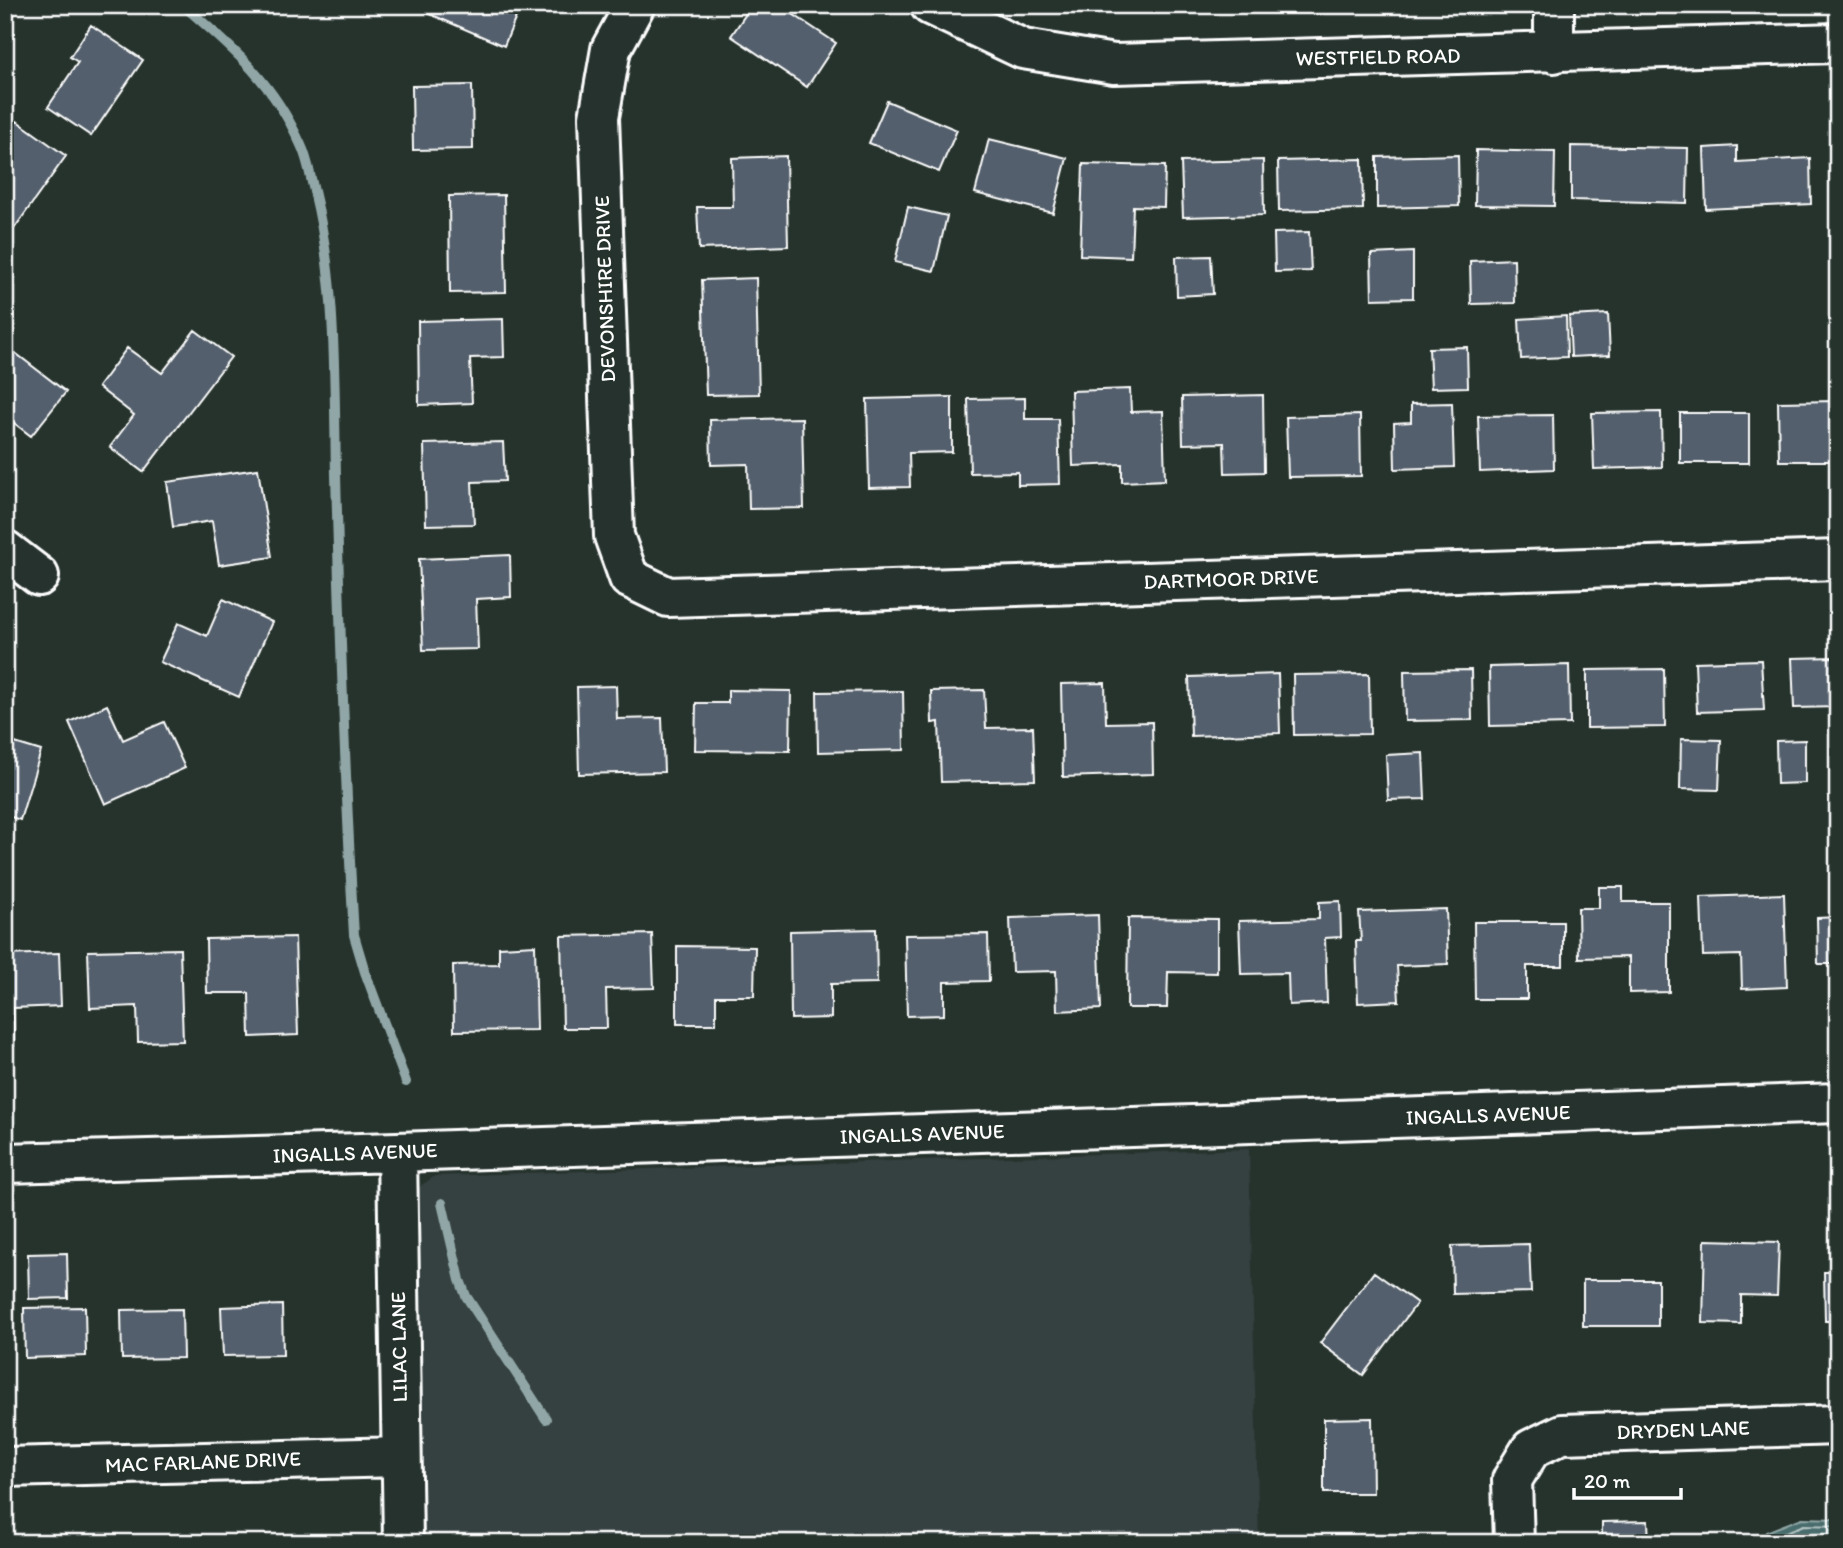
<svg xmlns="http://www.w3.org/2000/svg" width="1843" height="1548" font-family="Itim,sans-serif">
<rect width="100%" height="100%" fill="#26332d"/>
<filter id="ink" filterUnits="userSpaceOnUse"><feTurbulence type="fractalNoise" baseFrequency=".0143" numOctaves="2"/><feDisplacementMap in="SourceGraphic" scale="14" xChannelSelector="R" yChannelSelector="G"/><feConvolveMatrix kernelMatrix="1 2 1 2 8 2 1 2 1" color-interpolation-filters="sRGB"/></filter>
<g filter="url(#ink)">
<path fill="#344040" d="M1249 1149 1259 1543H417L416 1189 435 1176Z"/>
<path fill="#486c6c" stroke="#91a7a7" stroke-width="2" d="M1802 1518 1838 1519V1543H1762L1766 1532Z"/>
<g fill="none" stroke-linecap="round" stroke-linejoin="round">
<path stroke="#b6c4c4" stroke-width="2" d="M1770 1543 1773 1537 1804 1525 1838 1526"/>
<path stroke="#91a7a7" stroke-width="10" d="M183 5C234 49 273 82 301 145 308 159 310 176 314 191 337 283 334 380 336 475 340 629 345 782 354 935L365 972 406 1082
M442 1203 460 1280 466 1296 546 1419"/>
</g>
<path fill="#535f6c" stroke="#fff" stroke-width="2" d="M409 5H521L504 46Z
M752 5H779L836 43 807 87 731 36Z
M91 25 143 60 91 136 48 107 78 62 70 57Z
M472 85 473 149 413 150 412 86Z
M887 101 957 130 939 172 869 143Z
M17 121 66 156 11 233 5 229V138Z
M989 139 1067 158 1053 213 975 193Z
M1831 140H1838V192L1832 193Z
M1571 146 1688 148 1687 203 1571 200Z
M1737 146V162L1810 158 1811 204 1706 209 1704 148Z
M1476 150 1555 152 1554 206 1475 205Z
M1458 155 1459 206 1377 208V157Z
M786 156 788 246 699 249 697 207H733L732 158Z
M1362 159 1363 209 1279 211 1278 161Z
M1263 160 1264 215 1183 217 1181 162Z
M1083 164 1165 166 1164 207 1133 206 1131 257 1080 255Z
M504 195 506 292 450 293 449 196Z
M908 207 947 216 934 271 895 262Z
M1309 232 1311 271 1275 272 1274 233Z
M1413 252V298L1372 299 1371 254Z
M1211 256 1213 294 1177 296 1176 257Z
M1514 259 1515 303 1471 304 1470 261Z
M756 278 759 394 706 395 702 280Z
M1608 314 1610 355 1571 357 1569 316Z
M1566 316 1567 357 1521 359 1519 319Z
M503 319 504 357 470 358 472 403 419 405 418 321Z
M195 330 231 357 143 472 110 447 134 415 98 387 127 348 162 373Z
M5 345 66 392 31 436 5 416Z
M1467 347 1468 387 1431 388 1429 348Z
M1130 389 1131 412 1163 411 1165 480 1122 482V464L1073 466 1071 391Z
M1263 395 1264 472 1225 473 1224 443 1183 444 1182 397Z
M952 397V452L909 453 910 487 869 488 867 399Z
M1025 398V419H1058L1060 484 1018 485V472L970 473 968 399Z
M1838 401V461H1779L1778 402Z
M1452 403 1454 467 1395 469 1394 423 1411 422V404Z
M1661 412 1662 467 1594 469 1592 413Z
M1680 413H1749V463H1680Z
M1360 415 1361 476 1288 477 1286 417Z
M1553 415 1554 469 1480 472 1478 416Z
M802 418 804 508 749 509 748 464 711 465 710 420Z
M503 442 505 481 472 482 474 524 426 525 424 444Z
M258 469 272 557 219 565 212 521 173 527 167 482Z
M510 555 511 597 476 599 478 649 423 650 419 559Z
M223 599 272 622 239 697 160 662 178 623 207 636Z
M1838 657V707L1794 708 1792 658Z
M1761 660 1764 710 1697 712 1695 662Z
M1569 665 1570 724 1490 726 1489 667Z
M1664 669 1665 727 1587 728V670Z
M1471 670 1472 720 1405 721 1404 671Z
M1278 674 1280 733 1191 736 1189 677Z
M1369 674 1370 734 1294 735 1293 675Z
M1105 683 1106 723 1152 722 1153 774 1063 777 1061 684Z
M616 686 617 719 662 718 664 772 579 774 577 687Z
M728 690 791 691 790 751 695 750 696 703H728Z
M984 690 986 728 1033 727 1035 780 941 782 939 722 932 723 931 691Z
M903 691 904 750 818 752 817 692Z
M107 705 123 740 164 722 185 768 105 804 69 722Z
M1681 739 1721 740 1719 790 1680 789Z
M5 740 41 751 20 820 5 815Z
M1805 740V783L1777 784 1776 741Z
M1423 753 1425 799 1388 800 1386 755Z
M1599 887H1623V902H1669V992L1629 993V957L1579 958 1578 908H1599Z
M1784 894 1787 987 1742 989 1741 955 1703 956 1701 897Z
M1340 901 1341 937 1325 938 1327 1003 1289 1005 1288 973 1241 974 1239 921 1319 919V902Z
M1446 909 1448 964 1397 966 1399 1001 1358 1003 1356 941H1361L1359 912Z
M1098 915 1101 1009 1057 1011 1056 971 1012 972 1010 918Z
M1838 917V964H1818L1817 918Z
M1128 918 1217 919V973L1168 972 1167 1008H1127Z
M1474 922H1563V966H1527V999H1475Z
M876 929 877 983 831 984V1018L791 1019 790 931Z
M652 934 654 988 606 989 607 1028H563L561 936Z
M988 934 989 981 944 982V1015L907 1016 905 935Z
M295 937 298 1035 250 1037 249 993H207L206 939Z
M535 945 537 1030 454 1031 453 965 499 964V947Z
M677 946 755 947 754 996H716V1024H677Z
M180 949 183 1041 138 1042 137 1006 90 1008 88 951Z
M59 953 61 1006 13 1008 14 1046H5V955Z
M1705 1240 1779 1242 1777 1296 1741 1295V1324L1703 1323Z
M1529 1244 1531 1292 1453 1294 1452 1246Z
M67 1253 68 1298 29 1299 28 1254Z
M1374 1272 1417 1303 1363 1375 1320 1343Z
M1824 1272H1838V1321H1825Z
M1583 1280H1658V1326H1583Z
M282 1305 283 1355 223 1356 221 1307Z
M85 1307 86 1356 25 1358 24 1308Z
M182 1309 183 1358 122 1359 121 1310Z
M1372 1418 1373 1493H1324V1419Z
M1648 1521 1649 1543H1602V1522Z
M1336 1537H1385V1543H1336Z"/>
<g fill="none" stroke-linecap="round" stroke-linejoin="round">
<g stroke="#fff" stroke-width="44">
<path id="minor" d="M635 5 611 49 599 117 614 536 629 578 668 597 1838 560
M930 5 1023 49 1114 64 1838 43
M1554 5V53
M5 550 39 576
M397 1152 403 1543
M5 1163 397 1152 1838 1103
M5 1467 400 1457
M1514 1543 1512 1480 1531 1449 1562 1434 1838 1425"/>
</g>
<use href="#minor" stroke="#26332d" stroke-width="38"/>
</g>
</g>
<g text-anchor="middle" stroke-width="5" stroke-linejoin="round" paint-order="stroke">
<g font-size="21" fill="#fff" stroke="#26332d">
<text transform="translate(1378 57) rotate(-1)" y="7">WESTFIELD ROAD</text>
<text transform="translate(605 289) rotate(-92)" y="7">DEVONSHIRE DRIVE</text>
<text transform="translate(1231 579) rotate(-2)" y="7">DARTMOOR DRIVE</text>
<text transform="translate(1488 1115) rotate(-2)" y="7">INGALLS AVENUE</text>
<text transform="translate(922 1134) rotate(-2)" y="7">INGALLS AVENUE</text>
<text transform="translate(355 1153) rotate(-2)" y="7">INGALLS AVENUE</text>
<text transform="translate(399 1347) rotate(-91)" y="7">LILAC LANE</text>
<text transform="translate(1683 1430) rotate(-2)" y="7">DRYDEN LANE</text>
<text transform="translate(203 1462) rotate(-2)" y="7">MAC FARLANE DRIVE</text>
</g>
</g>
<rect width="1843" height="1548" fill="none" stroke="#26332d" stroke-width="28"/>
<rect x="14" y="14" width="1815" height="1520" fill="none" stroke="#fff" stroke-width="2.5" filter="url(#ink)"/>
<path d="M1574 1488v10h107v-10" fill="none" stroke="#ffffff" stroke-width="3.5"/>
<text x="1584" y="1488" font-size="21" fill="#ffffff" stroke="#26332d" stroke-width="5" paint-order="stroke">20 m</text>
</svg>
